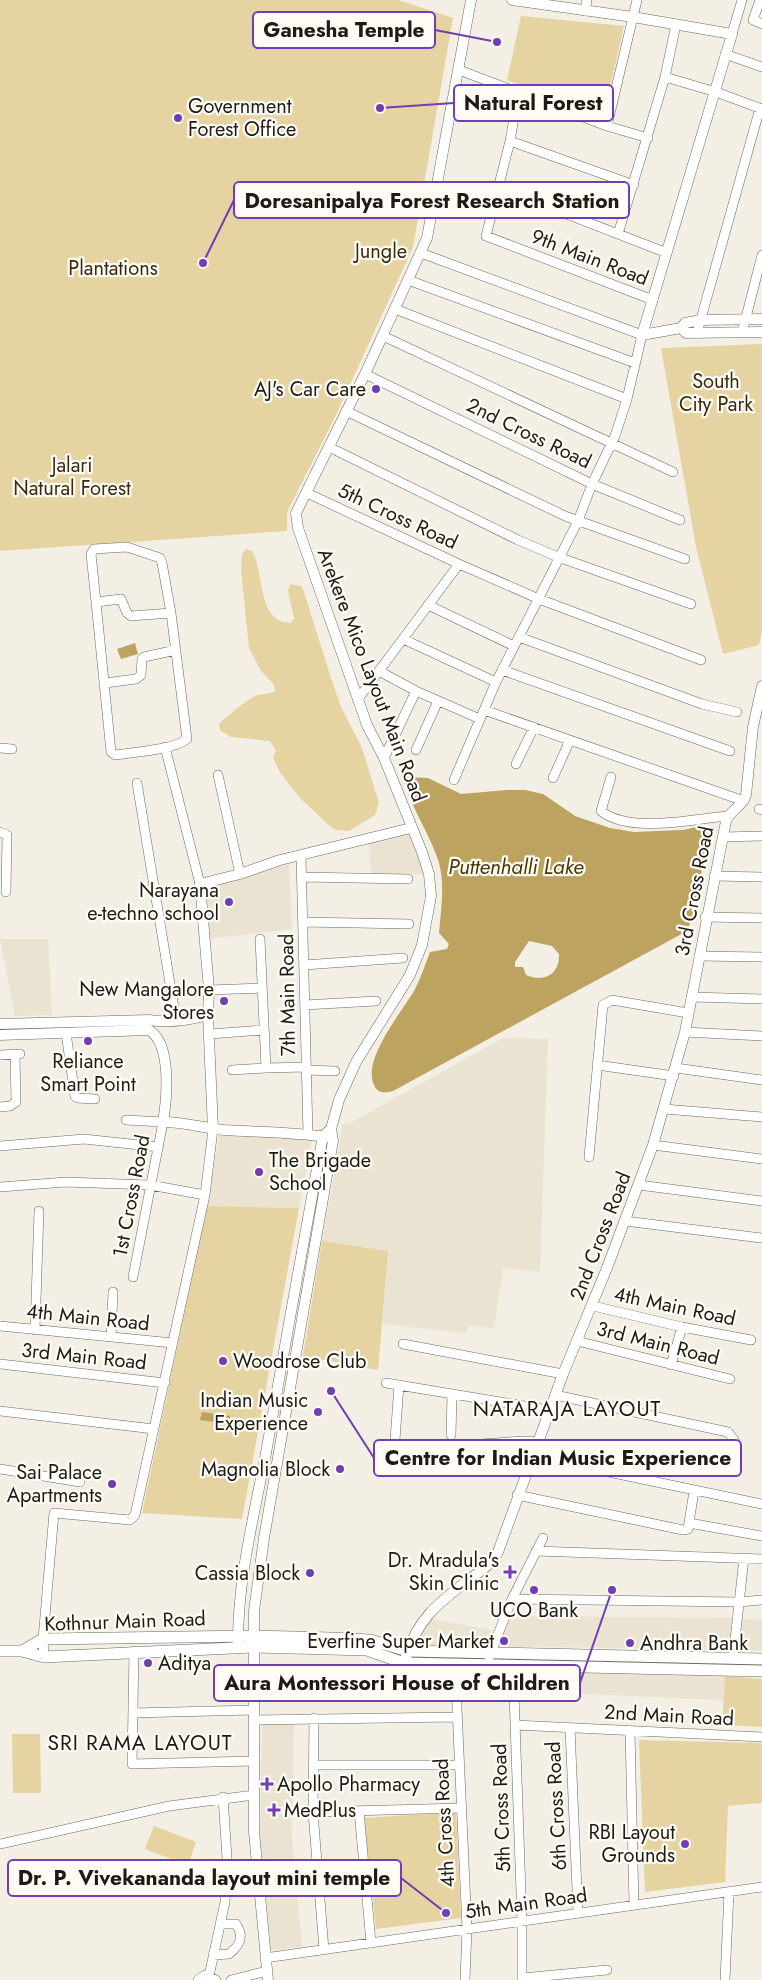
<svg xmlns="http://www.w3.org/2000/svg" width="762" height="1980" font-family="Jost,sans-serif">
<rect width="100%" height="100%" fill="#f3efe4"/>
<path fill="#eae3d1" d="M410 833 424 874 372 875 368 843Z
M289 864 292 929 207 939 204 893 209 887Z
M0 939H48L52 1015 15 1016Z
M503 1038 548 1039 540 1272 503 1268 494 1329 469 1325 466 1333 382 1324 388 1251 322 1241 340 1142 342 1124 350 1123Z
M219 1136 312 1138 299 1208 207 1206Z
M510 1616 733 1618 731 1650 495 1646Z
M430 1619 491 1630 483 1646 419 1645 422 1627Z
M741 1619 762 1620V1651L738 1650Z
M517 1668 725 1676 723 1700 518 1691Z
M262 1723H294L292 1840 302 1947 271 1950 260 1840Z"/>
<path fill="#e5d3a1" d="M0 0H398L453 18 413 247 337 413 287 512V531L0 551Z
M521 16 624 26 603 117 507 80Z
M762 344V630L759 645 723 654 696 547 661 348Z
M246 549 252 551C265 571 256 622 291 623L294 618 288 591 290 584 301 586 304 592 331 678 341 707 362 748 379 803 375 815 349 831 336 830 331 827 300 798 279 771 273 757 276 751 270 741 231 737 220 730 219 724C223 719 251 697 255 696 262 693 268 695 275 691L274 685 261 671 249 648 241 569 242 554Z
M207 1206 299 1208 242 1519 142 1513Z
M322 1241 388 1251 378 1370 303 1356Z
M725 1676 762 1679V1727L722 1725Z
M12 1734H40L41 1793H13Z
M639 1740 762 1743V1803L728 1806 725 1882 645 1892Z
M456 1812 461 1918 376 1929 364 1818Z
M154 1826 196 1842 188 1865 145 1849Z"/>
<path fill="#bca360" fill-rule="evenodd" d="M135 643 138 654 121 659 117 649Z
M403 777 428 778 461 794 507 790H525L543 794 575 816 610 828 634 832 683 830 701 826 707 828C706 849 696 913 687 931L393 1091C385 1093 378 1094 374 1085 362 1060 401 1013 414 991 421 978 425 965 430 952L447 949 449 944 439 933C441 910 445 885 439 863 430 833 410 807 403 777ZM529 941 552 946 559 954C560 974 545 983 526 975L523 967H515V962Z
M202 1412 230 1416 229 1424 200 1420Z"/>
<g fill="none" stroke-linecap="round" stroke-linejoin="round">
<g stroke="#6d695f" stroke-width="10">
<path id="minor" d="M760 0 753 20 762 24
M585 11 587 0
M732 34 742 0
M725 54 762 67
M459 70 607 126 648 138
M665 77 716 92 762 109
M518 94 510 141 486 236 653 300
M607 126 637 0
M510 141 634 185
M499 188 667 253
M618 234 665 77 676 24
M421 253 642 335 627 399 615 436 592 484 578 521 496 682 454 780
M408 280 635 363
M395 309 627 399
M697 333 760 108
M742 333 762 255
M383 336 673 472
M365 374 592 484 680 520
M346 411 565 516 685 559
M329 447 518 540 558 557 691 604
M307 493 459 564 358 699
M459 564 539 599 701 660
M96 602 91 554 94 549 127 547 160 558 162 563 171 613 187 739C174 750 133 752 115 755L111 752 96 602 121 599 127 613 131 616 171 613
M428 605 514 646
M519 637 702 704 737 712
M403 639 496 682
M502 670 730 751
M379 671 416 691
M105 683 136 679 141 675 142 659 144 657 176 650
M484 710 744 801
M165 747 200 884
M0 748 12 749
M416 750 438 701
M384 758 416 691 480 719
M516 764 534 727
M218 775 240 874
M611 777 601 811C630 834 693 819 727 816
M553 778 570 740
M137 783 176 1020
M759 809 762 810
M0 832 7 835 6 892
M723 837 762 836
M301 856 308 1134
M714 876 762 877
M302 877 408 879
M705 917 762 918
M303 922 409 924
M260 939 266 1068 306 1067
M699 956 762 957
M304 965 403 958
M209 990 262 988
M691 997 762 999
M305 1005 376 1001
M685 1032 762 1036
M66 1033 75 1096 77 1098 95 1099
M210 1034 264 1030
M0 1055 20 1054
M597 1065 674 1076
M676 1068 762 1080
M232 1070 266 1068
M306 1070 335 1071
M0 1107 10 1106 16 1102 15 1054
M664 1109 762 1117
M126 1120 163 1122 133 1277
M653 1145 762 1159
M0 1146 84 1139 158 1147
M589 1157 603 1005 612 1000 688 1013
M639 1185 762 1201
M0 1187 66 1182 150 1185 205 1195
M625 1221 761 1238
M593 1306 682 1327 751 1340
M0 1326 173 1343
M35 1330 39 1211
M111 1337 113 1292
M577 1341 730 1379
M403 1344 563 1374
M0 1364 165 1383
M671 1365 682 1327
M386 1383 549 1410
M555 1395 728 1432 735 1441 731 1468
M0 1411 154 1429
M451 1435 452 1394
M395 1440 399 1385
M394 1450 524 1441 538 1442
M532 1456 762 1504
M0 1469 80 1482
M517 1495 683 1530 688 1529 694 1491
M689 1523 762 1536
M536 1551 762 1559
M512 1599 739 1602 762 1600
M134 1651 132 1764 254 1761
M44 1657 43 1639 54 1513 130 1520 135 1515 205 1195 213 1129
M489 1657 512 1599 543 1538
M733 1658 744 1558
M455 1664 467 1929 465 1980
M513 1665 522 1921V1980
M133 1713 254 1710
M314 1718 313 1812 324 1950
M254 1720 456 1717
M515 1725 762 1737
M570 1728 578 1913
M630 1731 634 1905
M314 1765H458
M359 1811 371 1943
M313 1812 461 1808
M0 1844 169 1806 254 1795
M213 1955 229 1954C241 1945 244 1936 236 1924H220
M265 1958 762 1887
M209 1976 225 1902 227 1858 223 1797
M522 1978 607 1970
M198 1980 205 1975 216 1980
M231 1980 267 1971
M725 1980 729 1892"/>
</g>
<g stroke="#6d695f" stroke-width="11">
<path id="tertiary" d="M512 0 633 17 732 34 642 335 681 328 685 323 701 320 762 319
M681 328 686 333 762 332
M0 1024 149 1020C167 1023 190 1020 208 1015
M0 1035 149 1030C172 1044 167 1098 163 1122 184 1122 203 1128 224 1130 259 1132 294 1132 328 1137
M213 1129 208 1015 209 990 200 884 240 874 280 860 411 828
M331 1129 339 1100 356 1062 410 975 422 945 431 896 429 874 422 852 384 758 367 725 298 528 296 513 365 374 427 238 471 0
M238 1647C237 1582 254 1516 266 1453 285 1347 303 1242 323 1136L331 1129
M406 1657C417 1620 437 1604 467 1581 479 1572 491 1565 498 1552L563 1374 607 1268 653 1145 685 1032 726 821C730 810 742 807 746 795L753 727 762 686
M268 1980 254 1832V1611L264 1538 333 1141 331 1129"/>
</g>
<g stroke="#6d695f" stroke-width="12">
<path id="secondary" d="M0 1651H22L44 1657 253 1647 367 1650 404 1663 762 1671
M22 1651 43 1639 254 1636 331 1638 370 1640 408 1651 762 1659"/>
</g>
<use href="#minor" stroke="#fff" stroke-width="9"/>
<use href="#tertiary" stroke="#fff" stroke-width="10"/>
<use href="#secondary" stroke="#fff" stroke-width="11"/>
</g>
<g fill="#713db4" stroke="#fffcf6" stroke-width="2">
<circle cx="178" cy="118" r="5"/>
<circle cx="376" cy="389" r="5"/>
<circle cx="229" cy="902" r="5"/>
<circle cx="224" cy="1001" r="5"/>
<circle cx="88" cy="1041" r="5"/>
<circle cx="259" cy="1172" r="5"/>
<circle cx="223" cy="1361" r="5"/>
<circle cx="318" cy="1412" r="5"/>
<circle cx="340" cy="1469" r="5"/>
<circle cx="112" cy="1484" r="5"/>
<path d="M507.5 1564.5h5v5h5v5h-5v5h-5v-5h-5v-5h5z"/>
<circle cx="310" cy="1573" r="5"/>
<circle cx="534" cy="1590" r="5"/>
<circle cx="504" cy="1641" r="5"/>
<circle cx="630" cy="1643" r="5"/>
<circle cx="148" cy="1663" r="5"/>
<path d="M264.5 1776.5h5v5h5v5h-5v5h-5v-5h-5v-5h5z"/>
<path d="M271.5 1802.5h5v5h5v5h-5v5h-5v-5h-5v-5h5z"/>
<circle cx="685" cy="1844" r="5"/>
</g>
<g text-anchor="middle" stroke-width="4.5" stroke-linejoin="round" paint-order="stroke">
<g font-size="20" fill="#1d1b17" stroke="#fffcf6" text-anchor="end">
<text x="188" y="113" text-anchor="start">Government<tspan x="188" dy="23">Forest Office</tspan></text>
<text x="366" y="396">AJ's Car Care</text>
<text x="219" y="897">Narayana<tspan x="219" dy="23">e-techno school</tspan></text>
<text x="214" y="996">New Mangalore<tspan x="214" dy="23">Stores</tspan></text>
<text x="88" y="1068" text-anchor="middle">Reliance<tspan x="88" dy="23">Smart Point</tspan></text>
<text x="269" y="1167" text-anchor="start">The Brigade<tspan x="269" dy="23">School</tspan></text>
<text x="233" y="1368" text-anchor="start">Woodrose Club</text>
<text x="308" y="1407">Indian Music<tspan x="308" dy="23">Experience</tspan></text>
<text x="330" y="1476">Magnolia Block</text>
<text x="102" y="1479">Sai Palace<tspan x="102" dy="23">Apartments</tspan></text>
<text x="499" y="1567">Dr. Mradula's<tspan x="499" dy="23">Skin Clinic</tspan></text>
<text x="300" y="1580">Cassia Block</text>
<text x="534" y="1617" text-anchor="middle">UCO Bank</text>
<text x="494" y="1648">Everfine Super Market</text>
<text x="640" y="1650" text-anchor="start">Andhra Bank</text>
<text x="158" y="1670" text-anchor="start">Aditya</text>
<text x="277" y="1791" text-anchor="start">Apollo Pharmacy</text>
<text x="284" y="1817" text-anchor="start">MedPlus</text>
<text x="675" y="1839">RBI Layout<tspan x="675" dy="23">Grounds</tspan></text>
</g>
<g font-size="20" fill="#362b0c" stroke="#fffcf6">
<text x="381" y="258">Jungle</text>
<text x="113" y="275">Plantations</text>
<text x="716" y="388">South<tspan x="716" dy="23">City Park</tspan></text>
<text x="72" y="472">Jalari<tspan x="72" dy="23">Natural Forest</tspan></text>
</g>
<g font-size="20" fill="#1d1b17" stroke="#fffcf6">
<text transform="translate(590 257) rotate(21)" y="7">9th Main Road</text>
<text transform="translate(529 433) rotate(26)" y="7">2nd Cross Road</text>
<text transform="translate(398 516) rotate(25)" y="7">5th Cross Road</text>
<text transform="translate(372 675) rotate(69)" y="7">Arekere Mico Layout Main Road</text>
<text transform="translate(694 891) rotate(-79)" y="7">3rd Cross Road</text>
<text transform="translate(287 995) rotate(-91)" y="7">7th Main Road</text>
<text transform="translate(131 1196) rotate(-79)" y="7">1st Cross Road</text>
<text transform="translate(600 1236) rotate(-69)" y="7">2nd Cross Road</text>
<text transform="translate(675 1306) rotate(12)" y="7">4th Main Road</text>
<text transform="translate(88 1317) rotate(6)" y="7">4th Main Road</text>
<text transform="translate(658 1343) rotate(14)" y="7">3rd Main Road</text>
<text transform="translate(84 1356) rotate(6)" y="7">3rd Main Road</text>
<text transform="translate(125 1621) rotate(-2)" y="7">Kothnur Main Road</text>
<text transform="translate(669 1715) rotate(3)" y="7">2nd Main Road</text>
<text transform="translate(556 1806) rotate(-93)" y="7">6th Cross Road</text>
<text transform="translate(501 1808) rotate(-92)" y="7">5th Cross Road</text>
<text transform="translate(444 1823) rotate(-93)" y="7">4th Cross Road</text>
<text transform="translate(526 1903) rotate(-8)" y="7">5th Main Road</text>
</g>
<g font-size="21" font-style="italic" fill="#4a3900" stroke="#fffcf6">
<text x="516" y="874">Puttenhalli Lake</text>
</g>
<g font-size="21" letter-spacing="1" fill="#1d1b17" stroke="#fffcf6">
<text x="567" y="1416">NATARAJA LAYOUT</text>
<text x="140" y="1750">SRI RAMA LAYOUT</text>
</g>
</g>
<path fill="none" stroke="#713db4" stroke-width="2" d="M497 42L435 30M380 108L454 103M203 263L234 200M331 1391L374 1458M612 1590L580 1683M446 1913L401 1878"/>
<g fill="#713db4" stroke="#fffcf6" stroke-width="2">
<circle cx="497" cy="42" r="5"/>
<circle cx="380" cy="108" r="5"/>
<circle cx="203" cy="263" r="5"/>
<circle cx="331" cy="1391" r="5"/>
<circle cx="612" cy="1590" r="5"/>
<circle cx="446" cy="1913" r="5"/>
</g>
<g fill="#fffcf6" stroke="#713db4" stroke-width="2">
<rect x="253" y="12" width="182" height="36" rx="5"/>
<rect x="454" y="85" width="159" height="36" rx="5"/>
<rect x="234" y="182" width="395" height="36" rx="5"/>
<rect x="374" y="1440" width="367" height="36" rx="5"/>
<rect x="214" y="1665" width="366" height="36" rx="5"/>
<rect x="8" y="1860" width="393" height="36" rx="5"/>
</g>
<g font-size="21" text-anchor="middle" font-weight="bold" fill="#1d1b17">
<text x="344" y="37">Ganesha Temple</text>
<text x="533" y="110">Natural Forest</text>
<text x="432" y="208">Doresanipalya Forest Research Station</text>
<text x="558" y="1465">Centre for Indian Music Experience</text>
<text x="397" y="1690">Aura Montessori House of Children</text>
<text x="204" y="1885">Dr. P. Vivekananda layout mini temple</text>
</g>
</svg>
